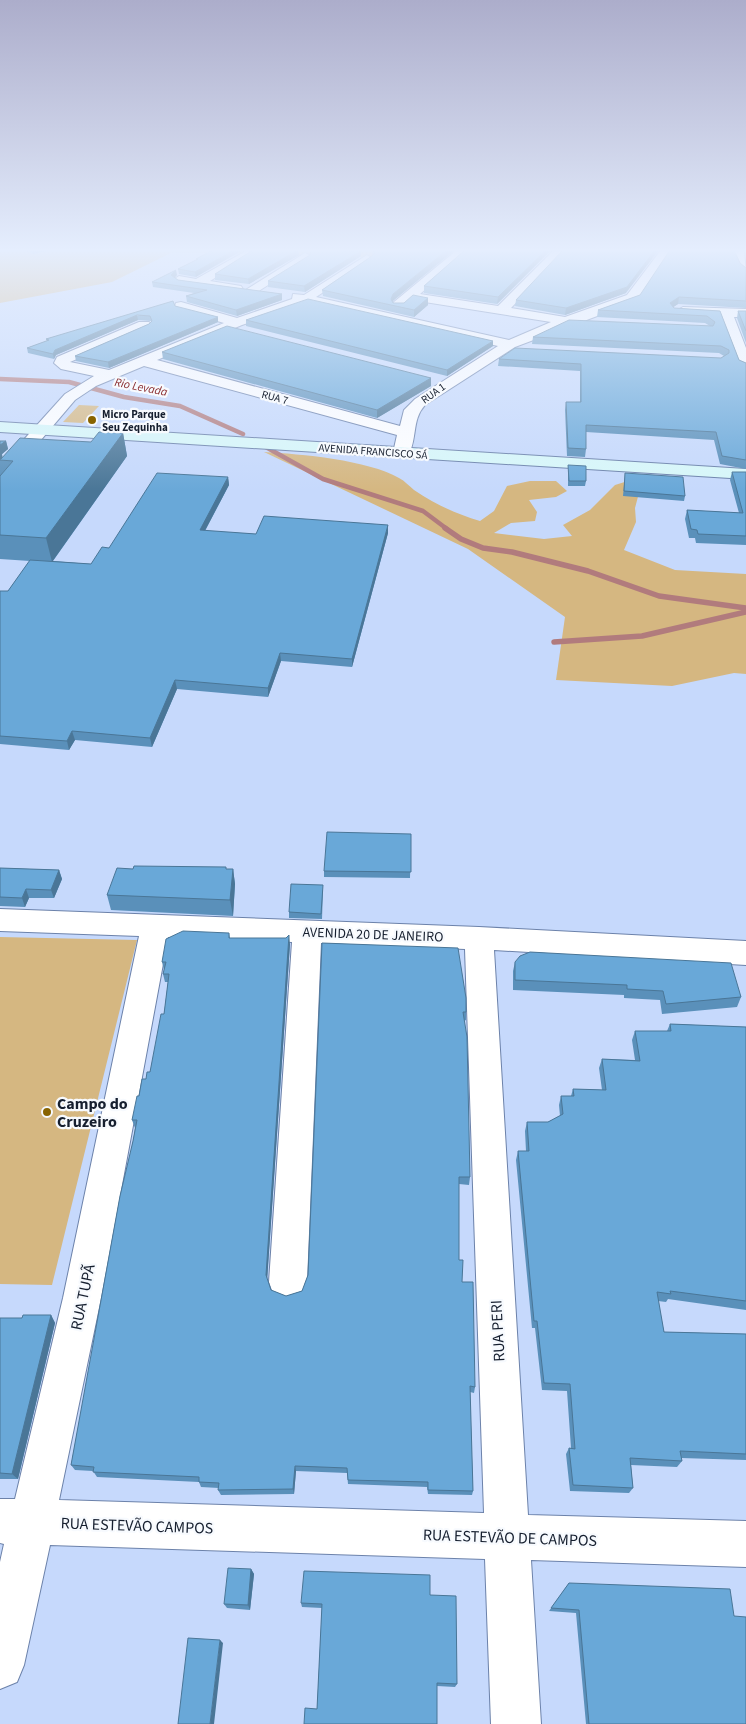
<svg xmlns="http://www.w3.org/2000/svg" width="746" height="1724" font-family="'Source Sans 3',sans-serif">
<rect width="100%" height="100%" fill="#c6d9fc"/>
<path fill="#d5b781" d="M0 250H412L402 258 173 252 112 282 0 303Z
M79 405 99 406 83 423 63 422Z
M264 452C301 454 368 460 399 478 405 481 409 486 414 490 435 504 456 514 480 521L494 511 507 486 530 481H556L567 491 556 497 529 500 537 512 535 521 511 523 494 533 544 539 572 536 563 525 590 510 615 485 631 480 640 489 635 508 636 522 624 550 675 570 746 574V674L734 673 672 686 556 680 565 617 468 549Z
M0 937 137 940 52 1285 0 1284Z"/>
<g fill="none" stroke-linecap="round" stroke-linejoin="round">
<path stroke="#b17b7d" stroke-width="4.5" d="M0 379 69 382 124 397 180 406 243 434
M264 446 323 479 423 511 447 529"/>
<path stroke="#b17b7d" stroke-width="5.5" d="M445 528 461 539 483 548 512 552 588 571 659 596 746 608
M554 642 642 636 746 612"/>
<g stroke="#6c82aa" stroke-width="2">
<path id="street" d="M457 250H470L420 294 498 306 554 250H566L511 308 565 317 627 295 661 250H673L637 301 515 347 425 405C411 420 418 441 407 457H395L393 453 397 435 144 366 96 386 75 400 6 481 0 482V466L65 394 94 376 61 369 54 363 57 357 139 322H149L151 325 149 328 70 362 109 370 224 323 176 309 175 306 176 303 181 302 237 318 292 299 293 294 304 295 367 255 373 259 371 261 316 297 509 340 551 322 412 300 404 308H394L393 305 394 302ZM306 303 498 346 415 399 404 410 400 426 157 360 242 325Z
M732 250H744L746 273 740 269Z
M246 251 250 252V256L210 281 241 286 243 289 241 292 179 284 173 280 179 276 196 279Z
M305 253 309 255V259L254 294 250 295 244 291Z
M683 307 746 309V317H734L746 348V371L739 367 721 316 678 314 676 311Z
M0 909 479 927 746 941V965L494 950 528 1515 746 1521V1567L531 1560 541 1724H491L485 1559 50 1545 24 1665 17 1682 0 1689V1562L4 1544 0 1543V1499H15L63 1298 139 936 0 931ZM168 937 292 942 269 1282 274 1296 288 1301 302 1296 307 1282 321 943 465 949 484 1513 59 1500 101 1298Z"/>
</g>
<g stroke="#6c82aa" stroke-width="2">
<path id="secondary" d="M0 422 746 469V479L0 432Z"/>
</g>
<use href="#street" fill="#fff" fill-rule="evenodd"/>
<use href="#secondary" fill="#d7f7f9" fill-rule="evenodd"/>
</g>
<path fill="#5a90ba" d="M24 250H52L33 254Z
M213 250 196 277 179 274 178 269 196 260V259Z
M248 250H298L299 255 249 284 215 280V274L251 252Z
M373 250 385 251 393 303H404L428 298V305L414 317 323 296 322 290 372 256Z
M465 250H551L497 304 424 293V286Z
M361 256 305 292 268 287V281Z
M740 263 746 268V308L678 304 673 307 674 308 720 311 739 360 746 363V469L720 464 714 440 586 432V449L585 457 567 456 565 410 566 402H580V371L498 366 499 359 721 358 724 356 719 353 532 344 533 337 710 326 705 323 597 317 598 310 640 295Z
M177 275 174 278 178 280 282 294V300L237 316 187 302 186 296 194 293 153 287 152 282Z
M626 293 565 315 515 306 516 300Z
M175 306 218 322 109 368 76 361 75 356 149 324 151 322V321L138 320 56 355 54 359 28 353 27 348 47 341 46 339Z
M738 311H746V343L737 318Z
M246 320 493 346 447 376 246 326Z
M162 352 431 378V386L377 418 163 359Z
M123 433 127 456 53 561 91 564 109 548 228 477 229 485 205 531 256 534 388 525V533L352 667 281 661 268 697 177 689 152 747 75 740 69 750 0 744V591H8L30 561 0 559V441H6L8 449 2 454V457L91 442Z
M568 465 586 481 585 486H568Z
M732 472H746V545L696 543 695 538H689L685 519 687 510 739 513 730 480Z
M625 473 685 496 684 501 623 496Z
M411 834 410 878 324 877V871Z
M0 868 59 870 62 879 54 898H29L25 907 0 906Z
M133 869H233L235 884 233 916 111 910 107 895Z
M323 890 322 919 289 918V912Z
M229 933 230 938 290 944 267 1279 271 1290 286 1296 302 1291 308 1275 322 943 466 1012V1020L464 1021 470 1177 469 1185 459 1184V1260L462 1282 475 1387 474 1393 470 1392 473 1491 472 1495 428 1494 427 1487 348 1484 347 1473 296 1471 294 1494 221 1495 218 1490 219 1488 201 1487 199 1482 97 1477 93 1471 75 1470 71 1465 133 1141 135 1128 132 1120 139 1096 150 1072 164 1014 168 982H165L163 974 164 970 162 962Z
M515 962 741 997 737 1007 662 1014 660 1000 624 998V995L513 990V971Z
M670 1024 746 1027V1310L668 1299 666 1302 658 1301 664 1332 746 1334V1460L681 1458 682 1461 677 1467 631 1465 633 1488 629 1493 570 1491 566 1454 569 1448H571L567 1391 542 1390 535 1328H532L516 1160 518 1151H526L525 1131 527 1122H548L560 1116 559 1105 561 1096H571L573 1089 602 1090 599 1068 602 1059 635 1060 632 1040 635 1031H667Z
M51 1315 55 1323 18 1479H0V1318H22Z
M251 1569 254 1574 250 1610 227 1608 224 1604Z
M569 1583 746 1724H586L576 1613 549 1611Z
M430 1595 457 1684 455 1687 437 1686 317 1709 322 1608 302 1607 301 1603Z"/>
<path fill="#4a7697" d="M32 250H52L33 254Z
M234 250H243L196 277 195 272Z
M298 250 299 255 249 284 248 279Z
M447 250H455L393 301 391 306V299L393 294Z
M546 250H551L497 304 498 297Z
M655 250H659L626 293 565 315 566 308Z
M361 251V256L305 292 304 286Z
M176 270 177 275 171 281V275Z
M282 294V300L237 316 236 310Z
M679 297 678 304 669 310 670 303Z
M428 298V305L414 317V310Z
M137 315 138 320 56 355 54 359 53 354 55 350Z
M218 317V322L109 368 108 362Z
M493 341V346L447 376V370Z
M431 378V386L377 418V410Z
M123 433 127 456 52 562 46 538Z
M6 441 8 449 2 454 3 460H0V445Z
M228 477 229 485 201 538 200 530Z
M388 525V533L352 667V659Z
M280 653 281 661 268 697V688Z
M175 680 177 689 152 747 150 738Z
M72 731 75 740 69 750 67 741Z
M233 869 235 884 233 916 230 900Z
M59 870 62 879 54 898 51 890Z
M26 889 29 898 25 907 22 898Z
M289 935 290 944 267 1282 266 1275Z
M51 1315 55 1323 18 1479 12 1474Z
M295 1466 296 1471 294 1494 293 1489Z
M251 1569 254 1574 250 1610 248 1605Z
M220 1640 223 1643 214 1724H210Z"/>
<path fill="#69a8d8" stroke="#4a7697" d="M213 250H234L195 272 178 269 198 259H196Z
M253 250H298L248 279 215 274Z
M311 250 361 251 304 286 268 281 310 255Z
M373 250H447L393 294 391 299 393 303H404L413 295 428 298 414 310 322 290 372 256 375 253Z
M465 250H546L498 297 424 286Z
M563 250H655L627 287 566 308 516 300Z
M670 250H734L740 263 746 268V301L679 297 670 303 674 308 720 311 739 360 746 363V460L722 456 716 432 586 425V449L568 448 566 402H581V364L499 359 515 348 721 358 729 353V350L721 346 533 337 569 320 713 326 715 322 707 316 598 310 640 295Z
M176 270 171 275 178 280 282 294 236 310 186 296 207 290 152 282Z
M308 299 493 341 447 370 246 320Z
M173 301 175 306 218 317 108 362 75 356 149 324 152 321 150 316 137 315 55 350 53 354 27 348 49 340 46 339Z
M738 311H746V331Z
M227 326 431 378 377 410 162 352Z
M99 432 123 433 46 538 0 535V476L13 461 0 460V459H1L20 438 91 442Z
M0 441H6L0 445Z
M568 465 586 466V481H569Z
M732 472H746V536L698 534 697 530 691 529 687 510 743 513Z
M157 473 228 477 200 530 256 534 264 516 388 525 352 659 280 653 268 688 175 680 150 738 72 731 67 741 0 736V591H8L30 560 91 564 102 547 109 548Z
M625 473 683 477 685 496 624 491Z
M327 832 411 834V872L324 871Z
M134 866 226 867V869H233L230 900 107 895 117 868 133 869Z
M0 868 59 870 51 890 26 889 22 898 0 897Z
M291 884 323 885 321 914 289 912Z
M183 931 229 933V938H286L289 935 266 1275 271 1290 286 1296 302 1291 308 1275 322 943 458 948 466 998V1012H463L467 1037 470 1177H459V1260H463L462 1282H473L475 1387 470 1386 473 1491 428 1490V1482L348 1480 347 1468 295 1466 293 1489 218 1490 219 1483 199 1482V1477L93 1472 94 1467 71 1465 120 1196 133 1141 137 1120H132L137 1096H139L142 1079H146L147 1072H150L161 1014H164L169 974H163L166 962H162L166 939Z
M530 952 731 963 741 997 666 1004 663 991 627 989V985L515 980V962L520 956Z
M670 1024 746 1027V1301L670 1291 671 1294 657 1292 664 1332 746 1334V1454L680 1451 682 1461 630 1458 633 1488 573 1485 569 1448 575 1449 570 1384 544 1383 537 1321H534L518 1151H529L527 1122H548L563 1114 561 1096H574L573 1089 606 1090 602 1059 640 1061 635 1031H671Z
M23 1315H51L12 1474 0 1473V1318H22Z
M228 1568 251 1569 248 1605 224 1604Z
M304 1571 430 1575V1595L456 1596 457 1684 437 1683V1724H304L305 1708 317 1709 322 1604 301 1603Z
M569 1583 730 1589 734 1616 746 1617V1724H589L579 1610 551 1608Z
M188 1638 220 1640 210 1724H178Z"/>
<linearGradient id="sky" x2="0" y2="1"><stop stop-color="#acadcb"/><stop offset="0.51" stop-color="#e5eefe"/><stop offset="1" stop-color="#e5eefe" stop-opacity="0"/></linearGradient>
<rect width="746" height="491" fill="url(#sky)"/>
<g fill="#886300" stroke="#f7fafe" stroke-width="2">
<circle cx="92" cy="420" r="5"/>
<circle cx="47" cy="1112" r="5"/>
</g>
<g text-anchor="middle" stroke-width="4.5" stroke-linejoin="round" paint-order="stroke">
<g font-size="11" fill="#161f2f" stroke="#f7fafe">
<text transform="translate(433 393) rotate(-36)" y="4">RUA 1</text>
<text transform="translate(275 397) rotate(15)" y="4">RUA 7</text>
<text transform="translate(373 451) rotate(4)" y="4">AVENIDA FRANCISCO SÁ</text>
</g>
<g font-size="11" font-weight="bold" fill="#161f2f" stroke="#f7fafe" text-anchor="start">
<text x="102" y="418">Micro Parque<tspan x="102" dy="13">Seu Zequinha</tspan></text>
</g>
<g font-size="12" font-style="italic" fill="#8b2e30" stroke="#f7fafe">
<text transform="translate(141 387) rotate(11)" y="4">Rio Levada</text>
</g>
<g font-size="14" fill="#161f2f" stroke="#f7fafe">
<text transform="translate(373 934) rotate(2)" y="5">AVENIDA 20 DE JANEIRO</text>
</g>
<g font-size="16" font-weight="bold" fill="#161f2f" stroke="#f7fafe" text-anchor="start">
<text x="57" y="1109">Campo do<tspan x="57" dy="18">Cruzeiro</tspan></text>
</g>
<g font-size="16" fill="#161f2f" stroke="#f7fafe">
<text transform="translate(82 1297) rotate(-78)" y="6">RUA TUPÃ</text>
<text transform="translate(497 1331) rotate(-93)" y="6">RUA PERI</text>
<text transform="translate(137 1525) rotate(2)" y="6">RUA ESTEVÃO CAMPOS</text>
<text transform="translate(510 1537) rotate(2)" y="6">RUA ESTEVÃO DE CAMPOS</text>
</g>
</g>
</svg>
